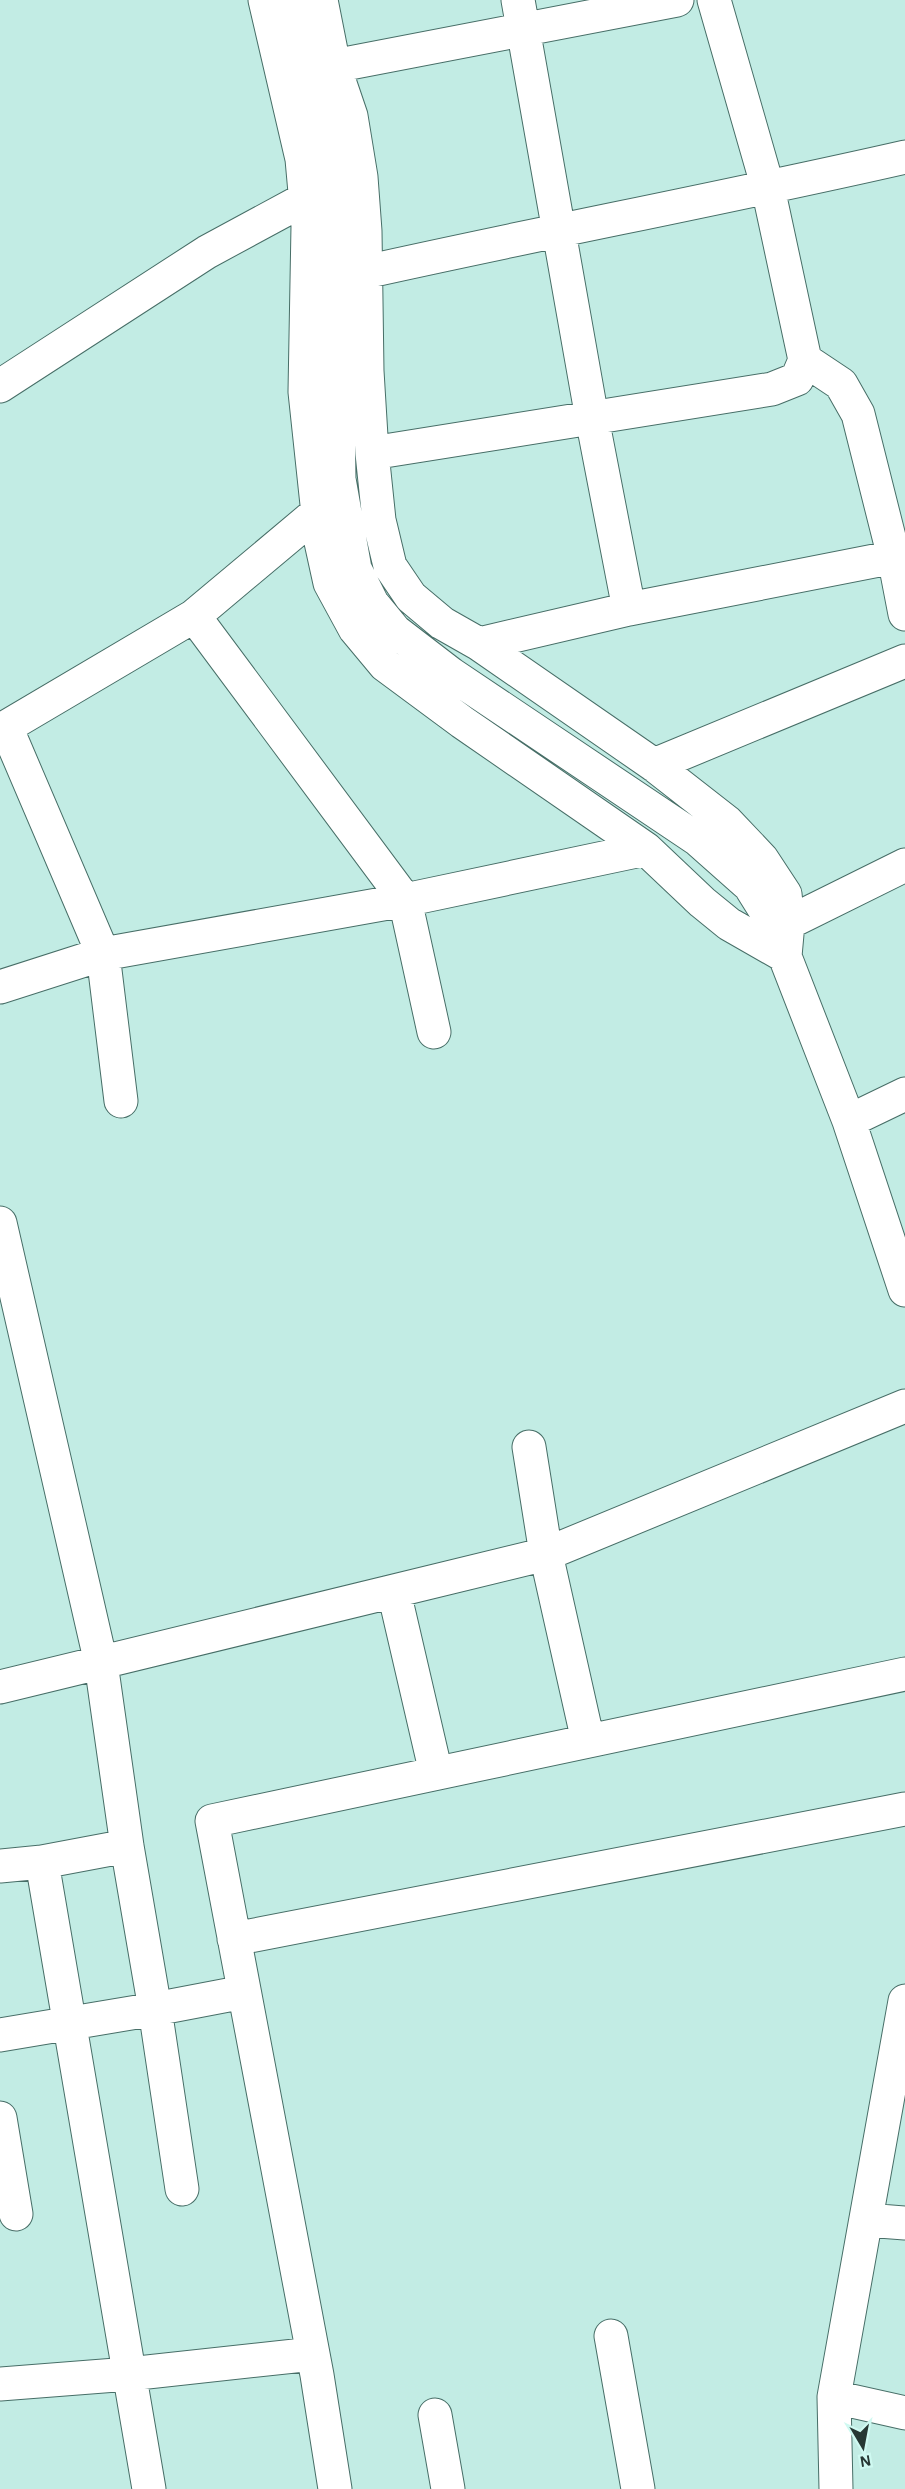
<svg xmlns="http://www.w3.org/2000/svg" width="905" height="2489" font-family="'Alegreya Sans',sans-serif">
<rect width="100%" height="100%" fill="#c2ece4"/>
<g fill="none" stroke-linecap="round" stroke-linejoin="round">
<g stroke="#476e67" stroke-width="35">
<path id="minor" d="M265 0 302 159 308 226 305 392 321 542 330 583 355 629 385 665 462 722 646 849 702 902 729 924 785 956 788 923 785 894 762 859 727 822 654 765 479 644 442 623 411 597 390 566 379 520 372 453 367 371 365 231 361 177 351 116 334 66 321 0
M289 0 319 99 332 163 335 216 339 479 355 569 372 603 395 631 451 674 697 839 750 886 770 918 849 1121 905 1290
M518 0 592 418 629 609
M334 66 677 0
M365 272C544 232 725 198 905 157
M805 360 841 384 858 414 894 557 905 614
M0 386 207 252 305 199
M372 453 772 389 797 379 805 360 768 188 714 0
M194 616 318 512
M479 644 629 609 905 555
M654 765 905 661
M788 923 905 865
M0 987 103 954 405 900 646 849
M121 1101 103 954 6 727 194 616 405 900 434 1032
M849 1121 905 1094
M0 1223 101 1663 127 1846 155 2009 0 2035
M529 1447 546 1554 588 1741
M394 1592 436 1773
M0 1687 546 1554 905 1406
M42 1862 127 1846
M0 1866 42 1862 149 2489
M234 1939 905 1809
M0 2118 16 2214
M182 2189 155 2009 244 1992
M866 2220 905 2223
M611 2336 638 2489
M0 2384 129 2374 313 2354
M834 2397 905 2413
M435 2415 448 2489
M335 2489 317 2375 212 1821 905 1674
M836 2489 834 2397 905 2001"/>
</g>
<use href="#minor" stroke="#fff" stroke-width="33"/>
</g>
<g transform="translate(863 2447) rotate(170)" stroke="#cff9f1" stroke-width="4.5" paint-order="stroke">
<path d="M0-4.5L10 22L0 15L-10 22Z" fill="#263733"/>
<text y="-9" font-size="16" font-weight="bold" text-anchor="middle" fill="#263733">N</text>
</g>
</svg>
